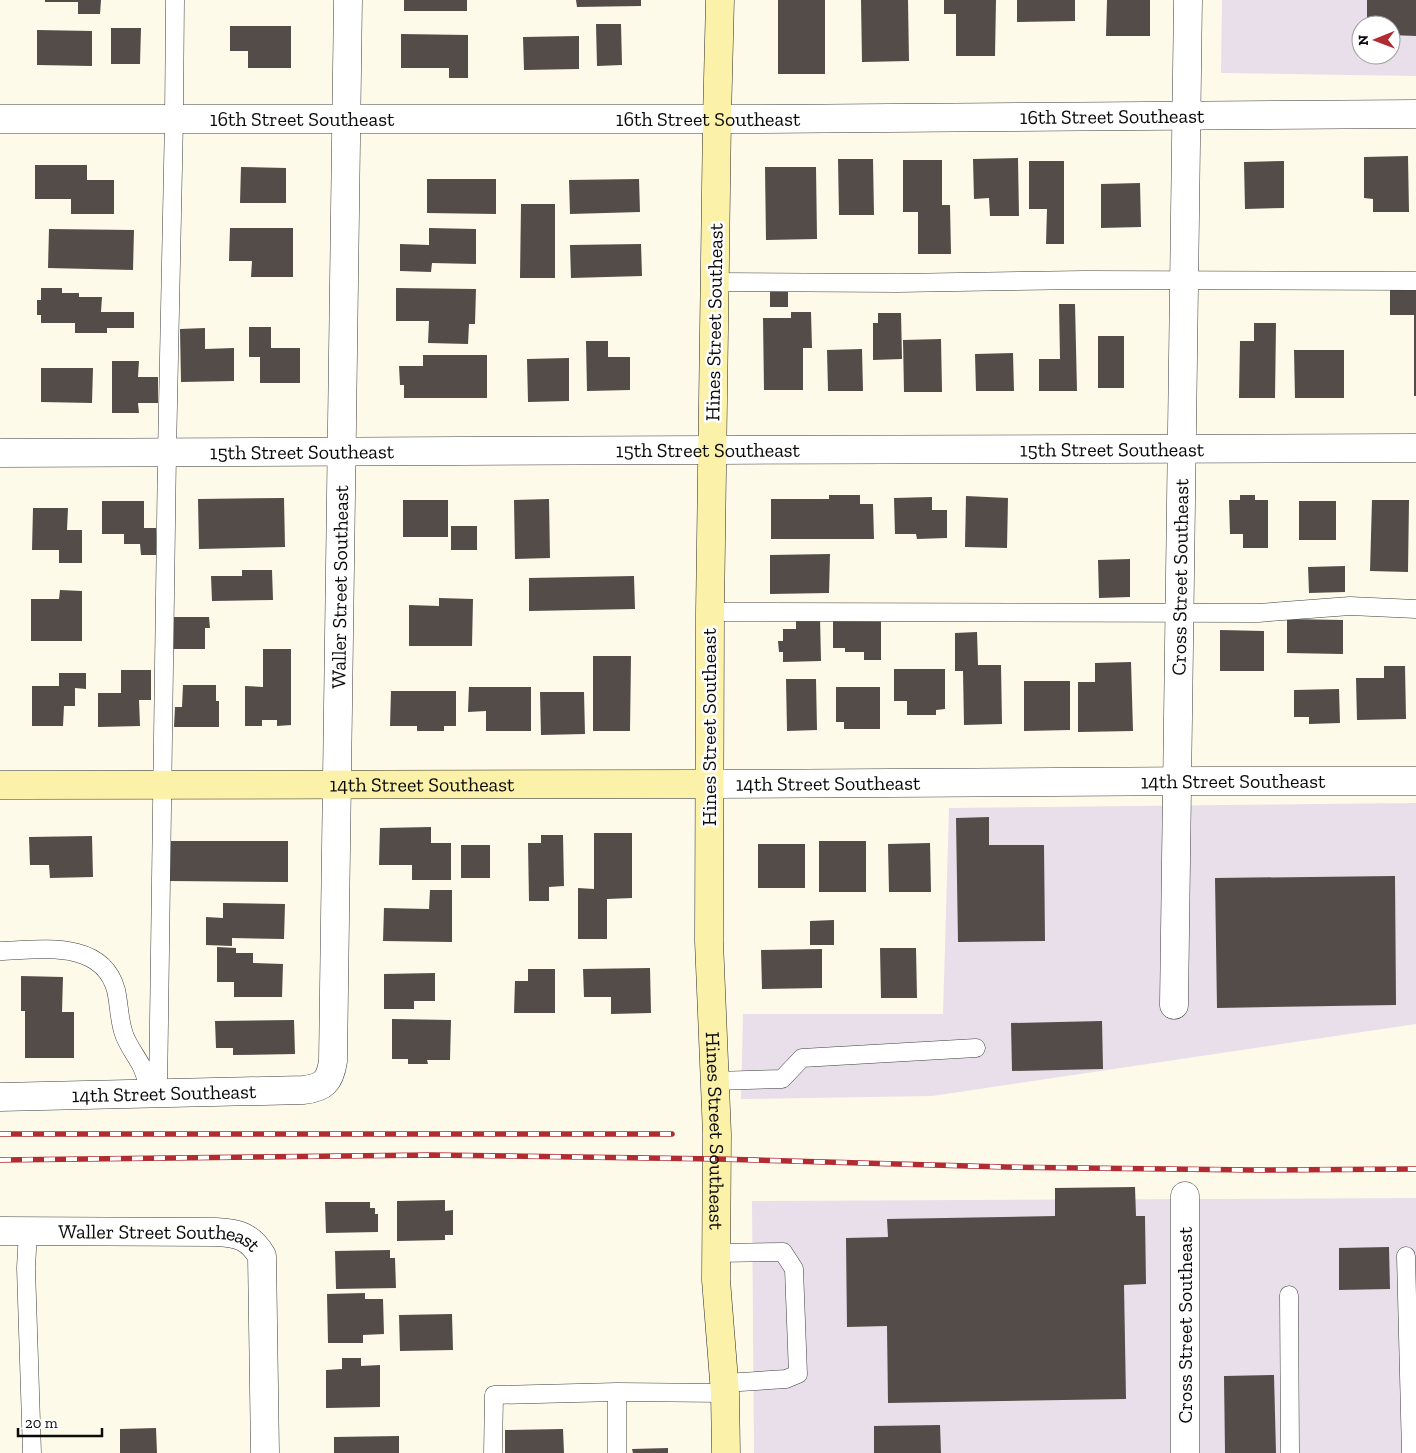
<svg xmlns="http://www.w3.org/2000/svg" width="1416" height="1453" font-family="'Zilla Slab',serif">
<rect width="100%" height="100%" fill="#fefaea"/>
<path fill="#e8dfea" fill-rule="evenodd" d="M1222 0H1416V76L1221 73ZM1361 25H1391V55H1361Z
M1416 803V1024L932 1096 741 1099 743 1014H943L949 808Z
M1416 1198V1453H754L752 1201Z"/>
<path fill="#534c48" d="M45 0H101L100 14H78V2H45Z
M404 0H467V11H404Z
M576 0H641V6L577 7Z
M778 0H825V74H778Z
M861 0H908L909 61 862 62Z
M944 0H996L995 56H956V14H944Z
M1017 0H1075V21L1017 22Z
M1107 0H1150V36H1106Z
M1367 0H1416V36L1391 35V25H1367Z
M596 24H621L622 65 597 66Z
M230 26H291V68H248V51H230Z
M111 28H141L140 64H111Z
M37 30 92 31V66L37 65Z
M401 34 468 35V78H449V68H401Z
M579 36V69L524 70 523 37Z
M1408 156 1409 212H1373V199L1364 198V157Z
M1018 158 1019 216H990L989 198 974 199 973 159Z
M838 159H873L874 215H839Z
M903 160H942V205H950L951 254H918V212H903Z
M1029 161H1064V244H1046L1047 209H1029Z
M1284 161V208L1245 209 1244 162Z
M35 165H87V180H114V214H71V199H35Z
M241 167 286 168V203H240Z
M765 167H816L817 239 766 240Z
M427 179H496V214L427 213Z
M639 179 640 212 570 214 569 180Z
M1140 183 1141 227 1101 228V184Z
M521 204H555V278H520Z
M230 228H293V277H251L252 261H229Z
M429 228 476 229V264L432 263 431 272 400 271V244L429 245Z
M49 229 134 230 133 270 48 268Z
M641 244 642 276 571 278 570 245Z
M1390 287H1416V396H1414V315H1390Z
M41 288H62V293H79V297H102L101 312H134V328H107V333H75V323H41V315H37V300H41Z
M396 288 476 289 475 324H469L468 344 428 343 429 321H396Z
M770 291H788V307H770Z
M1059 304H1075L1077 391H1039V359H1060Z
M791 312H811L812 348H803V390H764L763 318H791Z
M878 313H901L902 359 873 360V323H878Z
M1254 323H1276L1275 398H1239L1240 341H1254Z
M249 327H271V348H300V383H260V357H249Z
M205 328V349L234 348V381L181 382 180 329Z
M1098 336H1124V388H1098Z
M941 339 942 392H904L903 340Z
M586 341H608V357H630V390L587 391Z
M862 349 863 391H828L827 350Z
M1294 350H1344V398H1295Z
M1013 353 1014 391H976L975 354Z
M423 355H487V398H404V385H400L399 366H423Z
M569 358V401L528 402 527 359Z
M112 361H139L138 377H158V403H138L139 413H112Z
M41 368H93L92 403 41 402Z
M829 495H860V504H873L874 539H771V499H829Z
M1240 495H1255V500H1268V548H1243V534H1230L1229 500H1240Z
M966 496 1008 498 1007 548 965 547Z
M932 497V510H947V538L917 539 916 534H895L894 498Z
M284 498 285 547 199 549 198 499Z
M549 499 550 558 515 559 514 500Z
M403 500H448V537H403Z
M1372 500H1409L1408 572 1370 571Z
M102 501H144V528H156L157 555H141L140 544H124V534H102Z
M1299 501H1336V540H1299Z
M33 508H68L67 530H82V563H59V550H32Z
M451 526H477V550H451Z
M830 554 829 593 770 594V555Z
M1130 559V597L1099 598 1098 560Z
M1345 566V592L1309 593 1308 567Z
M242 570H272L273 600 212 601 211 576H242Z
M634 576 635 609 529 611V578Z
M60 590 82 591V641H31V599H59Z
M439 598 473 599 472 646H409V605L439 606Z
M173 617H209L210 628H205V649H173Z
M820 617 821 661 783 662V652H779L778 641H783V629H796V618Z
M1287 619 1343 620V654L1287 653Z
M833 620H881V660H864V652H845V648H833Z
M1220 630 1264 631V671H1220Z
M977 632 978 665H1001L1002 724 964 725 963 671H955V633Z
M263 649H291V725L277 726V720H262V726H245V686L263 687Z
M593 656H631L630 731H593Z
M1131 662 1133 731 1078 732V682H1095V663Z
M1384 666H1405L1406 719 1357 720 1356 678H1384Z
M894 669H945V709L936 710V715H907V701H894Z
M121 670H151V700H139L140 726 98 727V693H121Z
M59 673H86V689L75 688V706H64L63 726H32V686H59Z
M786 679H816L817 730 787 731Z
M1024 681H1070V730L1024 731Z
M183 685H216V701H219V727H174L175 707H182Z
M469 687H531V731H486V711L468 712Z
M836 687H880V729H844V722H836Z
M1339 689 1340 723 1309 724V717H1294V690Z
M391 691H456V726H444V731H417V726H390Z
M540 692H584L585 734 541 735Z
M989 817V845H1044L1045 941 958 942 956 818Z
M431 827V843H451V880H412V865H379L380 828Z
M594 833H632V898L607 899V939H578V888L594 889Z
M541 835H563L564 886 549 887V901H529L528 843H541Z
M92 836 93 877 50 878 49 865H30L29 837Z
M169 841H288V882L169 881Z
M819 841H866V892H819Z
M930 843 931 892H889L888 844Z
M758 844H805V888H758Z
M461 845H490V878H461Z
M1395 876 1396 1005 1217 1008 1215 878Z
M430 890H452V942L383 941 384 908 429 909Z
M223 903 285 904 284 939 232 938V946L206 945V917L223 918Z
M834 920V945H810V921Z
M217 947 236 948V953H253V963L283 964 282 997H234V982H217Z
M880 948H916L917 998H881Z
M822 949V988L762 989 761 950Z
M650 968 651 1013 611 1014V997H584L583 969Z
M528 969H555V1013H514L515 981H528Z
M435 973V1001H414V1009H384V974Z
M21 976 63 977 62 1012H74V1058H25V1011H21Z
M392 1019 451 1020 450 1060H427L428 1064H408V1059H392Z
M294 1020 295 1054 233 1055V1048H216L215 1021Z
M1102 1021 1103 1069 1012 1071 1011 1023Z
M1135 1187 1136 1216H1145L1146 1284 1124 1285 1126 1399 888 1403 887 1326 847 1327 846 1238 888 1237 887 1219 1055 1216V1188Z
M445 1200V1211L453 1210V1235H445V1240L397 1241V1201Z
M325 1202H370V1208H375V1214H378V1232L326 1233Z
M1389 1247 1390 1289 1339 1290V1248Z
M390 1250V1258H395L396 1288 336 1289 335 1251Z
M365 1293V1299H383L384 1334 363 1335V1343H328L327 1294Z
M452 1314 453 1350 400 1351 399 1315Z
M342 1358H361V1366L380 1365V1407L326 1408V1370L342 1369Z
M1274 1375 1276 1453H1225L1224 1376Z
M940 1425 941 1453H874V1426Z
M156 1428 157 1453H120V1429Z
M563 1429 564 1453H505V1430Z
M399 1436V1453H334V1437Z
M668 1448V1453H633L632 1449Z"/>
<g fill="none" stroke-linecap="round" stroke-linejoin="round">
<g stroke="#3e3e3e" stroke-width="19">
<path id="lane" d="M715 282 898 283 1084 280 1416 281
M710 612 1258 613 1350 606 1416 609
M0 951C41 950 102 939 116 990 119 1003 119 1018 123 1031 126 1043 135 1054 141 1065 145 1074 148 1084 152 1093
M714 1081 782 1079 802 1058 976 1048
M158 1093 167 453 174 119 175 0
M28 1231 26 1268 32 1453
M717 1253 783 1252 794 1269 798 1374 786 1379 725 1383
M1406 1256 1411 1453
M1289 1295 1290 1453
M617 1392V1453
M493 1453 494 1395 617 1392 725 1393"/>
</g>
<g stroke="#3e3e3e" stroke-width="29">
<g id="street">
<path id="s1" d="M0 119H750L1416 114"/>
<path id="s2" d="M0 453C237 453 474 450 712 450 946 449 1181 450 1416 448"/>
<path id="s3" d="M708 784 1205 781H1416"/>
<path id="s4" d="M1174 1005 1188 0"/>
<path id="s5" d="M0 1097 303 1090C324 1088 330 1081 333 1061L348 0"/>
<path d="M1185 1196V1453"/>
<path id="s6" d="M0 1231 216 1232C238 1233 250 1236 262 1256L265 1453"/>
</g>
</g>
<g stroke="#2d2d2d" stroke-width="29">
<g id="secondary">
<path id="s7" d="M720 0 717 119 710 612 709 941 717 1134 716 1280 725 1393 726 1453"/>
<path id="s8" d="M0 785 708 784"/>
</g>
</g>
<use href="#lane" stroke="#fff" stroke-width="18"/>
<use href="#street" stroke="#fff" stroke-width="28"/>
<use href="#secondary" stroke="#fbf1a8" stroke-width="28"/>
<g stroke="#b32b32" stroke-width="5.5">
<path id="rail" d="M0 1134H672
M0 1160 431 1155 717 1159 1005 1167 1253 1170 1416 1169"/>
</g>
<use href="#rail" stroke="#fff" stroke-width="4" stroke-dasharray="11" stroke-linecap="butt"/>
</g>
<g text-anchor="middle" stroke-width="5" stroke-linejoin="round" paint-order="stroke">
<g font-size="20" fill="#0b0b0b" stroke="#fff">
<text dy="7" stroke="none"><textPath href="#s1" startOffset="1112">16th Street Southeast</textPath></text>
<text dy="7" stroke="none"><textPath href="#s1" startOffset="302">16th Street Southeast</textPath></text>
<text dy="7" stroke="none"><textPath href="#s1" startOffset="708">16th Street Southeast</textPath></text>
<text transform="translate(714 322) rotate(-89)" y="7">Hines Street Southeast</text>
<text dy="7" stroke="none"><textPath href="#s2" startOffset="708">15th Street Southeast</textPath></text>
<text dy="7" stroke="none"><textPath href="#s2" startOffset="1112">15th Street Southeast</textPath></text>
<text dy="7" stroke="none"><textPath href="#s2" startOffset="302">15th Street Southeast</textPath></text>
<text dy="7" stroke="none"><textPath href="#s4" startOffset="428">Cross Street Southeast</textPath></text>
<text dy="7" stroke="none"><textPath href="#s5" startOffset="824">Waller Street Southeast</textPath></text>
<text transform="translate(709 727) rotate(-90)" y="7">Hines Street Southeast</text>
<text dy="7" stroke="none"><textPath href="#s3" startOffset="525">14th Street Southeast</textPath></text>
<text dy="7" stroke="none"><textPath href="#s3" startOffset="120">14th Street Southeast</textPath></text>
<text dy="7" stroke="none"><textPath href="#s8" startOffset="422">14th Street Southeast</textPath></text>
<text dy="7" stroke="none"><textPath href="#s5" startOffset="164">14th Street Southeast</textPath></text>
<text dy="7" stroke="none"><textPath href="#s7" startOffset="1131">Hines Street Southeast</textPath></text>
<text dy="7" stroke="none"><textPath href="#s6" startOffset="160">Waller Street Southeast</textPath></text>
<text transform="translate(1185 1325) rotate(-90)" y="7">Cross Street Southeast</text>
</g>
</g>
<g transform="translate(1376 40) rotate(269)"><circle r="24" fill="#ffffff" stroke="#9d9d9d"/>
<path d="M0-4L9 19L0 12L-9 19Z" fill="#b32b32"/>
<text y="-8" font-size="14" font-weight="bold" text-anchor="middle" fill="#0b0b0b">N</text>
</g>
<path d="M18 1428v8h84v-8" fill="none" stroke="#0b0b0b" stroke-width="2.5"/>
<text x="25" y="1428" font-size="15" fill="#0b0b0b" stroke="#ffffff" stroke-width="4" paint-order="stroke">20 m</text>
</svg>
